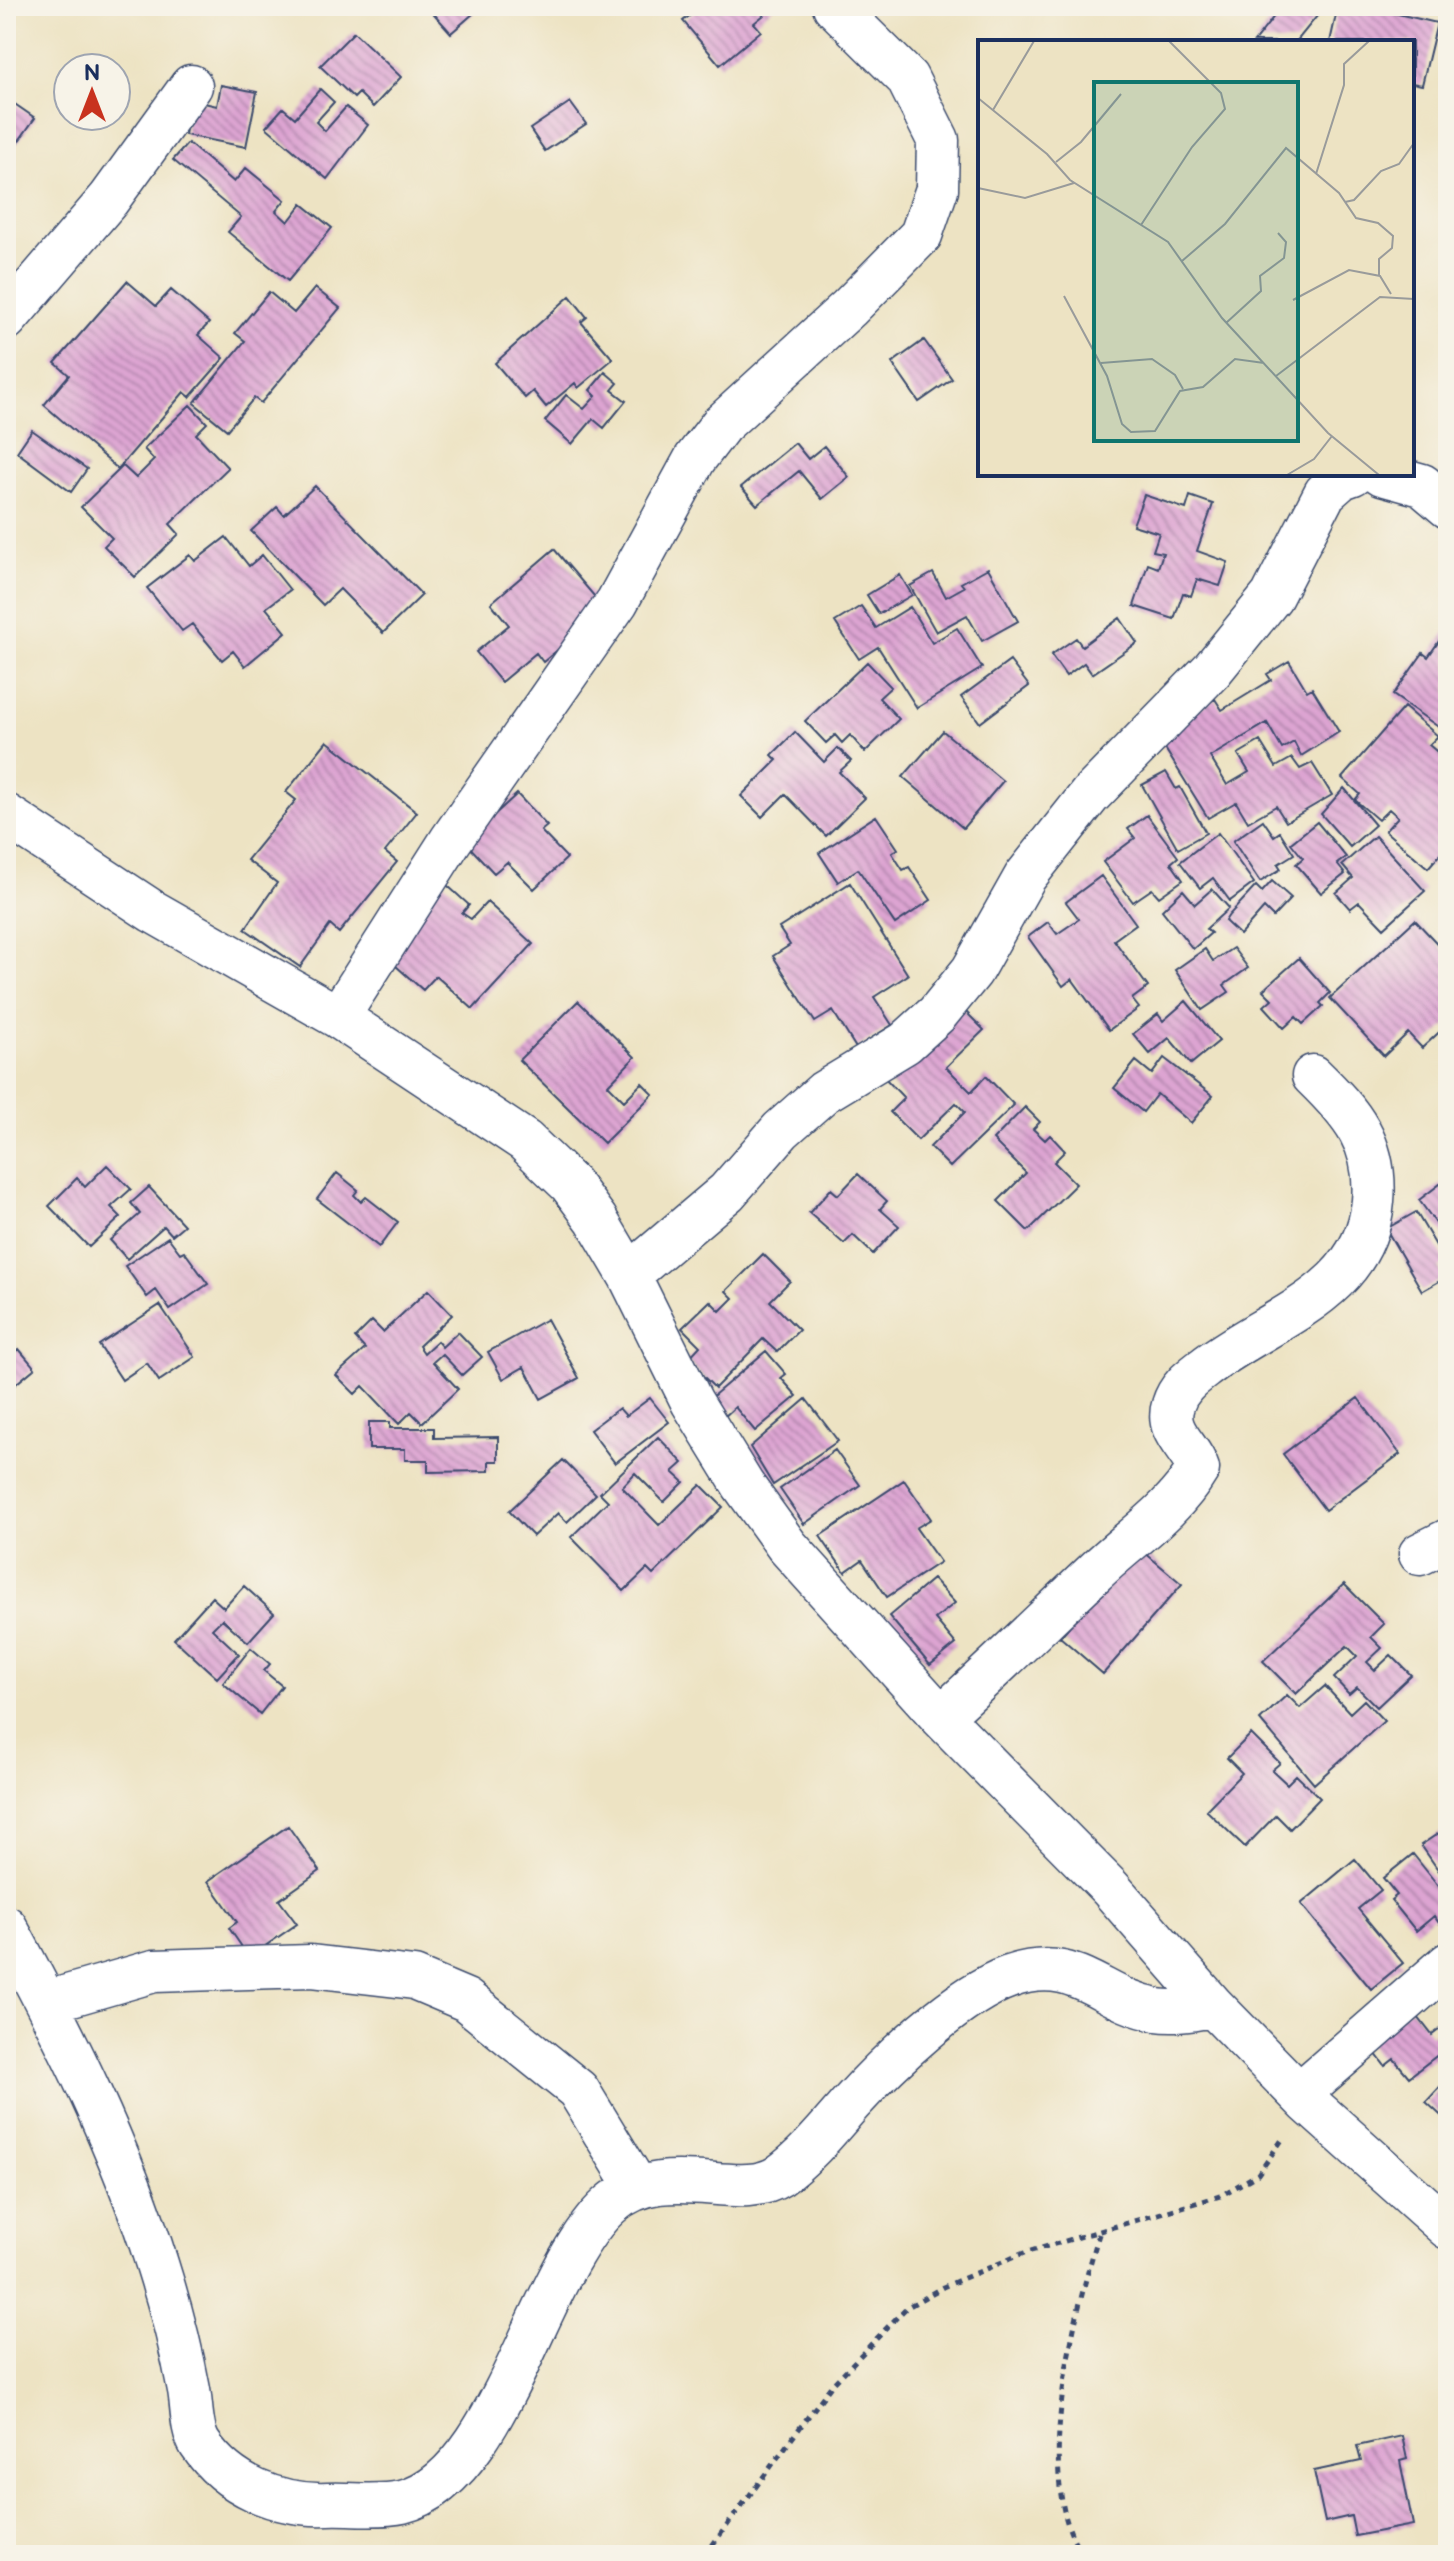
<svg xmlns="http://www.w3.org/2000/svg" width="1454" height="2561" font-family="'Balsamiq Sans',sans-serif">
<defs>
<pattern id="building-back-hatch" width="6" height="6" patternUnits="userSpaceOnUse" patternTransform="scale(2)"><rect width="6" height="6" fill="#dda4d2"/><path d="M-1 5l2 2M0 0l6 6M5-1l2 2" fill="none" stroke="#b286ae"/></pattern>
</defs>
<rect width="100%" height="100%" fill="#f7f3e8"/>
<filter id="ink" filterUnits="userSpaceOnUse"><feTurbulence type="fractalNoise" baseFrequency=".0125" numOctaves="2"/><feDisplacementMap in="SourceGraphic" scale="16" xChannelSelector="R" yChannelSelector="G"/><feConvolveMatrix kernelMatrix="1 2 1 2 8 2 1 2 1" color-interpolation-filters="sRGB"/></filter>
<filter id="wash" filterUnits="userSpaceOnUse"><feTurbulence type="fractalNoise" baseFrequency=".006" numOctaves="4" result="noise"/><feDisplacementMap in="SourceGraphic" scale="32" xChannelSelector="R" yChannelSelector="G"/><feGaussianBlur stdDeviation="1.8" result="paint"/><feColorMatrix in="noise" values="0 0 0 0 0 0 0 0 0 0 0 0 0 0 0 0 0 1.4 0 .05"/><feComposite in="paint" operator="in"/></filter>
<g filter="url(#wash)">
<rect width="100%" height="100%" fill="#ede3c3"/>
<g id="blocks">
<path fill="url(#building-back-hatch)" d="M427 6H482L451 33Z
M702 6H775L754 23 761 31 720 65 683 21Z
M1282 6H1317L1322 10 1296 42H1254Z
M1338 6H1363L1437 23 1422 85 1412 83V42H1330Z
M354 32 401 77 373 107 359 93 354 98 320 66Z
M221 85 257 92 246 147 185 135 191 100 217 106Z
M320 89 334 102 316 122 325 131 346 107 368 125 327 179 266 127 283 108 295 118Z
M6 98 35 118 6 159Z
M570 102 586 124 545 151 530 129Z
M188 143 234 182 246 168 285 200 276 211 288 222 302 204 332 228 288 281 228 232 241 217 173 160Z
M127 281 156 306 171 290 209 323 198 335 224 358 190 397 184 392 118 469 44 405 69 375 55 363Z
M315 288 340 308 261 403 254 398 227 430 194 403 245 341 235 333 269 292 294 313Z
M570 296 587 317 581 322 613 359 578 388 575 383 546 407 533 391 525 398 495 363Z
M924 340 952 379 919 402 892 363Z
M605 372 618 383 612 390 626 401 604 428 593 419 572 444 545 421 566 395 584 409 596 396 590 390Z
M190 405 207 423 196 434 228 468 170 524 179 534 135 577 104 546 112 538 81 507 123 466 136 478 154 460 144 449Z
M32 430 87 469 71 492 17 452Z
M795 443 808 459 824 446 849 477 822 499 799 471 757 505 741 487Z
M315 486 422 595 383 633 340 589 323 605 251 531 277 507 284 515Z
M1144 495 1186 509 1190 496 1213 504 1197 551 1228 562 1220 586 1197 579 1191 596 1183 593 1174 619 1134 606 1148 564 1158 568 1163 553 1153 551 1159 533 1133 525Z
M226 537 249 566 262 555 290 590 266 608 286 632 245 666 233 651 222 660 192 624 182 631 147 588 190 555 195 561Z
M554 549 606 610 543 662 536 653 501 682 476 652 509 625 491 603Z
M988 568 1018 621 982 641 967 615 936 632 910 586 933 573 946 597 964 587 961 583Z
M900 575 912 595 879 614 867 595Z
M861 606 876 628 910 607 932 643 957 628 982 668 917 708 878 647 859 659 835 622Z
M1120 618 1137 643 1092 674 1084 663 1066 676 1051 655 1076 638 1082 646Z
M1448 628V745L1442 741 1447 733 1393 695 1423 653 1428 657Z
M1010 661 1029 686 980 723 961 697Z
M1289 661 1307 691 1312 688 1339 732 1301 756 1294 742 1282 749 1267 723 1210 757 1227 785 1249 772 1238 754 1260 741 1276 767 1292 758 1300 769 1312 763 1332 795 1286 822 1276 806 1248 822 1236 802 1208 818 1156 734 1215 699 1222 710 1271 680 1267 674Z
M867 662 891 687 879 698 899 719 865 752 850 735 842 743 835 735 826 743 805 721Z
M1404 707 1438 736 1429 745 1448 761V845L1428 868 1385 831 1398 817 1389 809 1378 820 1355 800 1360 794 1342 778Z
M943 731 1003 781 963 828 903 777Z
M795 732 824 762 838 748 851 761 839 772 865 798 826 836 785 794 762 817 741 796 777 760 772 755Z
M327 741 417 812 385 852 397 862 339 933 330 925 300 967 245 929 277 883 247 860 296 800 286 792Z
M1166 772 1176 789 1180 787 1206 833 1178 849 1142 785Z
M1344 788 1375 825 1350 847 1321 814Z
M517 794 547 826 541 831 567 858 534 889 507 862 494 873 465 842Z
M1147 815 1178 857 1171 863 1183 880 1159 897 1152 889 1133 902 1103 862 1135 838 1128 829Z
M876 816 898 849 892 853 903 870 909 867 931 900 895 924 858 869 838 882 819 853Z
M1263 820 1274 836 1280 832 1294 854 1278 864 1281 869 1260 882 1233 841Z
M1317 822 1346 857 1337 864 1345 874 1321 893 1296 864 1303 858 1291 843Z
M1218 833 1254 883 1230 901 1213 878 1200 888 1180 862Z
M1375 836 1425 891 1384 928 1359 902 1350 909 1336 893 1353 878 1342 865Z
M1101 876 1136 924 1114 940 1148 987 1132 999 1139 1008 1109 1030 1072 979 1063 986 1028 937 1048 922 1057 934 1079 919 1066 902Z
M438 877 469 905 462 913 471 919 487 902 533 944 473 1009 436 976 423 990 386 957Z
M1272 881 1291 898 1273 917 1264 908 1240 935 1225 921 1229 915 1256 886 1262 892Z
M850 883 908 975 874 997 892 1025 856 1048 833 1011 815 1022 773 956 790 945 779 928Z
M1212 889 1229 908 1206 929 1211 933 1193 949 1162 910 1183 890 1195 904Z
M1415 920 1448 955V1024L1422 1048 1408 1033 1384 1056 1330 998Z
M1233 948 1248 968 1224 985 1229 992 1202 1010 1175 970 1205 949 1213 961Z
M1299 958 1330 993 1320 1003 1323 1006 1303 1024 1296 1017 1284 1028 1264 1006 1272 999 1263 990Z
M578 1001 635 1057 608 1085 624 1101 642 1083 653 1094 604 1143 519 1060Z
M1186 1001 1219 1041 1191 1064 1169 1038 1150 1054 1133 1034 1158 1014 1163 1021Z
M958 1004 984 1030 946 1067 971 1092 986 1076 1014 1105 950 1167 930 1147 965 1112 956 1103 918 1140 890 1112 904 1098 883 1076Z
M1164 1058 1213 1096 1191 1123 1157 1094 1143 1112 1114 1088 1136 1061 1152 1074Z
M1025 1107 1040 1122 1033 1129 1045 1140 1050 1135 1065 1151 1054 1162 1076 1184 1028 1231 998 1201 1026 1173 993 1140Z
M107 1165 131 1189 111 1207 121 1217 89 1247 49 1206 77 1178 85 1187Z
M337 1173 358 1190 354 1195 361 1202 366 1197 398 1222 379 1247 317 1199Z
M858 1174 887 1201 880 1209 899 1226 873 1254 853 1235 844 1244 809 1213 831 1189 838 1195Z
M1444 1181 1448 1186V1240L1419 1200Z
M149 1187 184 1225 172 1235 164 1226 127 1259 110 1240 140 1214 131 1203Z
M1416 1212 1447 1264 1439 1268 1445 1278 1422 1291 1386 1229Z
M168 1237 180 1253 184 1251 208 1284 170 1310 156 1290 147 1297 125 1266Z
M763 1254 790 1281 770 1301 799 1330 777 1352 763 1339 715 1388 687 1360 700 1346 682 1328 710 1301 720 1311 733 1298 726 1291Z
M428 1290 452 1315 419 1346 424 1353 437 1341 442 1347 458 1332 482 1357 462 1375 442 1354 433 1362 458 1389 422 1423 411 1412 399 1424 363 1386 355 1394 336 1375 365 1349 355 1338 372 1321 383 1332Z
M160 1305 195 1357 159 1381 147 1363 122 1380 99 1345Z
M547 1319 579 1378 541 1399 524 1367 503 1379 488 1352Z
M19 1349 35 1368 6 1392V1351L10 1356Z
M766 1351 786 1374 781 1378 797 1396 755 1431 735 1407 723 1418 707 1401Z
M650 1398 669 1422 615 1463 590 1430 619 1408 626 1416Z
M1358 1398 1400 1454 1325 1510 1283 1454Z
M806 1399 838 1441 773 1485 750 1447Z
M369 1422H390V1428H434V1438L498 1437V1461H489V1471L428 1472V1460H405V1449H369Z
M658 1437 683 1463 673 1472 684 1482 664 1502 635 1473 622 1487 659 1525 701 1485 723 1507 653 1575 647 1569 624 1591 571 1537 608 1501 600 1493Z
M835 1450 860 1485 804 1524 780 1489Z
M563 1460 596 1494 567 1522 558 1513 533 1536 509 1511Z
M904 1480 931 1519 916 1528 940 1562 887 1597 862 1560 845 1572 820 1536Z
M1138 1547 1182 1584 1103 1674 1060 1637Z
M933 1579 955 1603 935 1619 956 1644 930 1665 889 1616Z
M1344 1584 1384 1624 1371 1637 1382 1648 1367 1662 1375 1670 1391 1655 1411 1675 1377 1707 1357 1687 1349 1694 1334 1678 1357 1656 1347 1646 1296 1694 1263 1661Z
M244 1586 274 1613 248 1642 222 1619 212 1629 239 1654 217 1678 174 1639 212 1597 224 1608Z
M251 1648 270 1664 264 1671 282 1686 260 1714 223 1683Z
M1325 1686 1350 1713 1364 1700 1384 1721 1314 1784 1260 1720 1287 1695 1300 1708Z
M1251 1734 1280 1763 1272 1770 1287 1784 1296 1775 1320 1798 1290 1829 1276 1815 1245 1847 1206 1810 1242 1773 1227 1758Z
M288 1826 320 1871 279 1900 297 1924 249 1957 229 1928 237 1922 208 1881Z
M1442 1831 1448 1840V1884L1421 1845Z
M1413 1854 1448 1898V1916L1439 1923 1434 1916 1416 1931 1391 1900 1397 1895 1383 1878Z
M1355 1859 1381 1890 1358 1909 1403 1963 1371 1989 1301 1904Z
M1411 2008 1432 2035 1444 2026 1448 2031V2047L1409 2077 1394 2059 1385 2066 1366 2041Z
M1448 2078V2122L1426 2102Z
M1402 2436 1407 2459 1400 2461 1413 2525 1355 2536 1351 2516 1325 2522 1314 2471 1361 2461 1357 2446Z"/>
</g>
</g>
<g filter="url(#ink)">
<use href="#blocks" fill-opacity="0" stroke="#3a4a6d" stroke-width="2"/>
<g fill="none" stroke-linecap="round" stroke-linejoin="round">
<g stroke="#3a4a6d" stroke-width="45">
<path id="street" d="M6 319 109 199 191 86
M1382 474 1422 485 1448 507
M6 815 152 911 338 1017 525 1141 570 1184 596 1219 629 1275 692 1402 743 1485 787 1546 941 1717 1110 1888 1213 2006 1308 2103 1448 2228
M338 1017 451 840 617 602 695 459 721 425 849 308 921 235 937 189 938 140 907 78 834 6
M629 1275 727 1192 781 1130 824 1092 905 1043 937 1014 972 971 1025 877 1090 795 1212 670 1272 596 1325 493 1342 478 1353 474
M1420 1554 1448 1540
M941 1717C993 1670 1043 1621 1094 1573 1130 1538 1172 1513 1198 1469 1191 1447 1164 1432 1173 1405 1178 1388 1190 1379 1203 1369 1267 1318 1365 1296 1373 1201 1378 1144 1352 1114 1313 1076
M6 1927C65 2036 120 2145 157 2264 170 2305 181 2347 189 2390 192 2406 191 2430 200 2444 228 2486 278 2506 328 2504 351 2503 379 2507 402 2502 502 2478 536 2271 610 2205 664 2157 738 2203 779 2176 806 2157 829 2128 851 2103 887 2063 958 1995 1009 1977 1077 1953 1099 2000 1157 2010 1176 2013 1195 2009 1213 2006
M47 2002 154 1971 311 1966 414 1978 466 2000 578 2090 637 2187
M1299 2094 1448 1964"/>
</g>
<path stroke="#3a4a6d" stroke-width="5" stroke-dasharray="6 6" stroke-linecap="butt" d="M705 2555 831 2386 906 2308 943 2287 1024 2253 1220 2196 1258 2174 1284 2137
M1083 2555C1030 2483 1075 2311 1100 2231"/>
<use href="#street" stroke="#fff" stroke-width="42"/>
</g>
</g>
<g transform="translate(978 40)">
<rect width="436" height="436" fill="#ede3c3"/>
<path fill="none" stroke="#999b9b" stroke-width="2" d="M0 58 69 114 92 140 190 202 244 278 350 393 401 435M15 70 56 1M78 122 103 102 143 54M338 134 366 45V24L391 1M0 148 47 158 96 143M367 162 376 160 403 131 421 124 436 103M163 185 214 107 247 69 243 53 191 1M204 221 247 184 308 108 361 153 378 178 400 183 415 196 414 208 401 219V236M86 256 129 336 144 384 153 392 177 391 202 351 225 347 257 319 286 323M315 260 371 230 402 236 413 254M248 283 283 251 282 236 306 218 308 202 300 193M123 323 174 319 197 335 205 349M298 336 402 257 436 259M309 435 336 419 354 396"/>
<path fill="#0f766e" fill-opacity="0.15" stroke="#0f766e" stroke-width="4" d="M116 42H320V401H116Z"/>
<rect width="436" height="436" fill="none" stroke="#1b2f5e" stroke-width="4"/>
</g>
<rect width="1454" height="2561" fill="none" stroke="#f7f3e8" stroke-width="32"/>
<g transform="translate(92 92)"><circle r="38" fill="#f7f3e8" stroke="#9fa5b1" stroke-width="2"/>
<path d="M0-6L14 30L0 20L-14 30Z" fill="#c8321e"/>
<text y="-12" font-size="22" font-weight="bold" text-anchor="middle" fill="#1b2f5e">N</text>
</g>
</svg>
